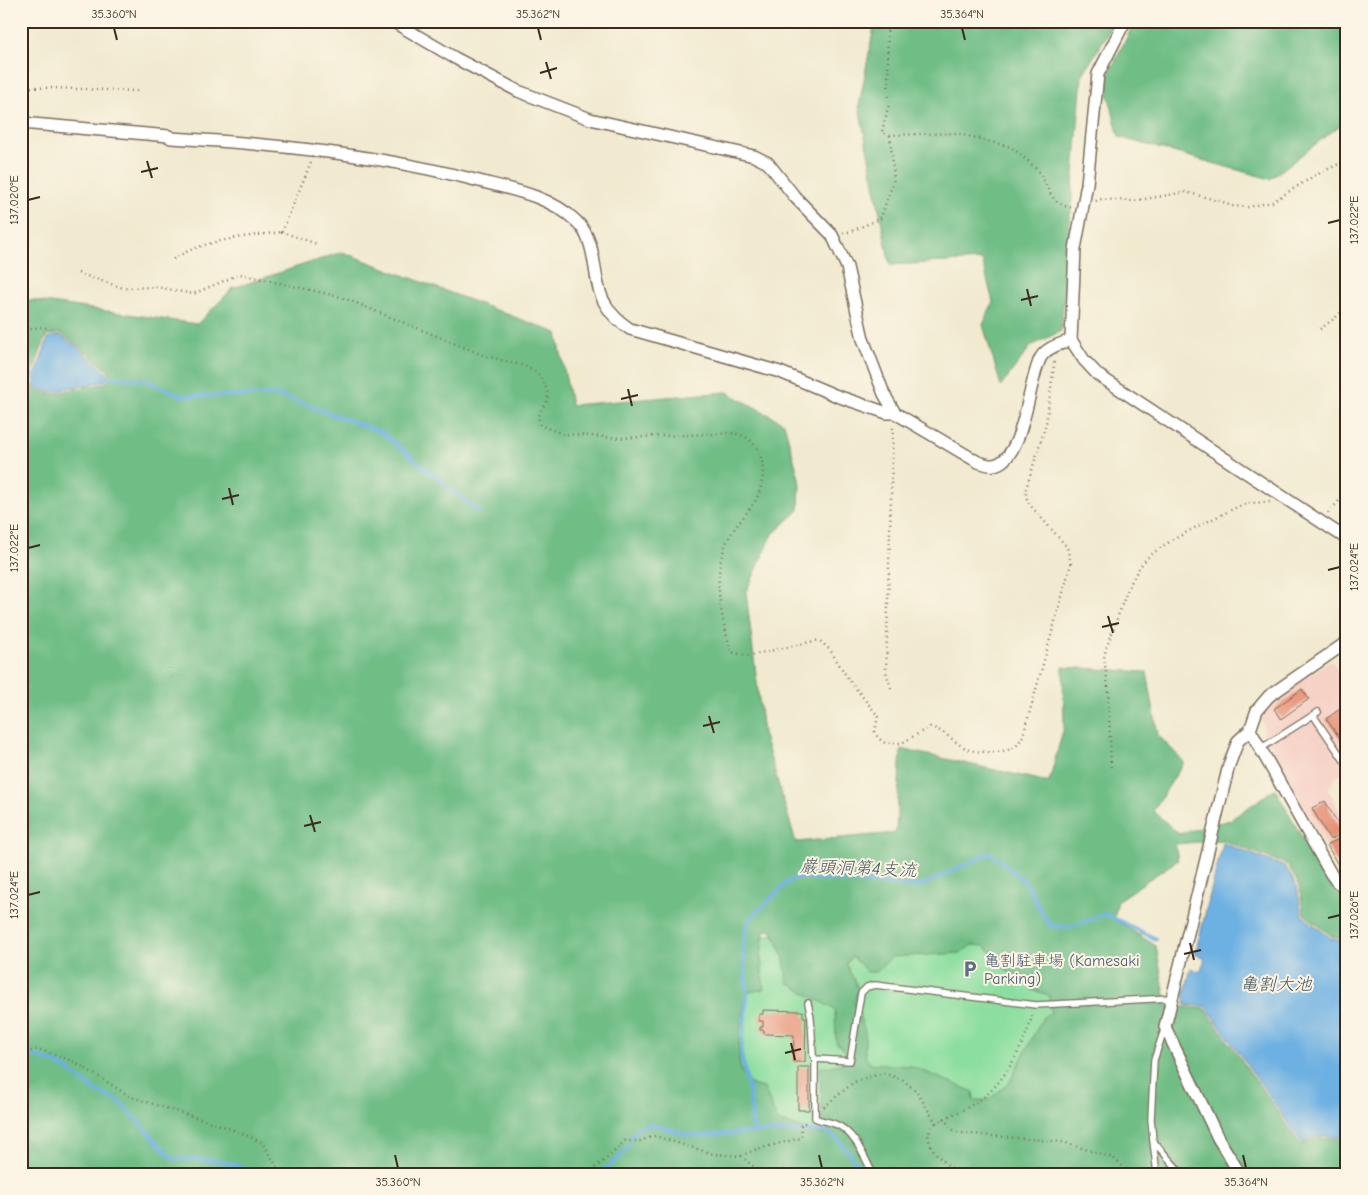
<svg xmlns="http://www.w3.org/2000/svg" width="1368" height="1195" font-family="'Comic Neue','Klee One',sans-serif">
<rect width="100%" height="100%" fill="#fcf5e5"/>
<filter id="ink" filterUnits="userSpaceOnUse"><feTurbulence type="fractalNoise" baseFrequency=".02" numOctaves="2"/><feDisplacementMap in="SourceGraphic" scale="10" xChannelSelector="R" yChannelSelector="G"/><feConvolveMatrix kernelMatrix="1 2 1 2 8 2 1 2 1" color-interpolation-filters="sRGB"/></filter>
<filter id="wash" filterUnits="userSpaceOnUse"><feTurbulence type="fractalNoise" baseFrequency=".0096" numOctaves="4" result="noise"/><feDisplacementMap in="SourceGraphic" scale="20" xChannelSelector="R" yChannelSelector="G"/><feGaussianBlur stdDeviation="1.12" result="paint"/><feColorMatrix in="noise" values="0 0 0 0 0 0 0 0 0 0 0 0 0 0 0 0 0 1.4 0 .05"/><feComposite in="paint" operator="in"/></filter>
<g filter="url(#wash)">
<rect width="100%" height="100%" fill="#f1ead0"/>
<path fill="#f6d1c6" d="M1331 660 1347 683V777L1338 775 1328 789 1347 825V878L1344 880 1265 736 1260 712 1273 699Z"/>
<path fill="#8bde9f" stroke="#63845e" d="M801 927 1085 945 1070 1164 736 1145 714 1003 761 937Z"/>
<path fill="#70bd86" stroke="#567452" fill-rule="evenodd" d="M875 21H1115L1082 76 1061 331 1031 346 1001 386 983 325 993 302 982 260 890 265 859 106Z
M1135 21H1347V120L1270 179 1119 137 1105 81Z
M342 252 557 333 571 405 727 392 784 423 800 482 799 510 773 534 746 592 763 733 796 842 896 833 901 749 1049 782 1064 727 1063 667 1147 672 1158 735 1184 762 1153 811 1179 834 1230 820 1275 789 1327 882 1339 894 1347 896V940L1333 937 1304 914 1299 886 1288 865 1222 840 1175 844 1178 860 1118 900 1114 919 1156 946 1167 1006 1205 1008 1301 1145 1318 1138 1347 1140V1174H21V302L30 300 197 324 233 288ZM60 333 80 347 109 372 110 377 106 383 69 390 61 393 48 394 32 388C29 376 42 349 46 336ZM772 930 783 955 788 983 835 1010 836 1043 845 1051V1063L820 1068 823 1135 778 1121 764 1088C760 1087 755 1086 752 1085 728 1071 743 1016 746 993L764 989 761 957 764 931ZM972 945 984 946 997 957 1006 971 1026 978 1032 990 1049 995 1051 1013 1043 1017 1009 1083 988 1100H973L974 1092 911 1066 870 1063 865 1056V1031L855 1004 858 988 846 964 852 956 867 972H877L891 957 961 953Z"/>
<path fill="#6db0e2" stroke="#546d80" d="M60 335 79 348 107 373 108 376 105 381 68 388 61 391 48 392 34 387 35 376 48 338Z
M1223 843 1286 867 1297 887 1302 915 1332 939 1347 942V1138L1318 1136 1302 1143 1206 1006 1185 1005 1184 996 1191 968 1200 972 1205 959 1195 954Z"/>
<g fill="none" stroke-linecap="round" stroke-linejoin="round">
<path stroke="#6db0e2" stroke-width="4" d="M21 375 39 376
M103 376 144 380 182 396 279 395 381 432 480 513
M21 1053 48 1060 65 1068 96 1091 120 1102 173 1159C200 1160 229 1157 252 1174
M753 1132 823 1131C842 1138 852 1158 864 1174
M630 1138C648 1111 669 1133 690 1135 711 1137 733 1133 753 1132L750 1097 741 1053 747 997 743 945 748 921 788 882 799 877 919 887 990 853 1026 882 1040 910 1051 926 1070 927 1105 914 1156 939
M599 1174 621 1156 629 1146"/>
</g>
<g id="blocks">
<path fill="#e69277" d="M1302 689 1309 699 1281 719 1274 709Z
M1347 704V748L1326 719Z
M1325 801 1343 833 1330 840 1312 808Z
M1344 836 1347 840V874L1344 876 1327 845Z
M763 1010 803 1011V1017H806L805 1062H793L794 1035 764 1034V1030H760V1027H763V1021H759V1014H763Z
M798 1067H809V1110H798Z"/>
</g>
</g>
<g filter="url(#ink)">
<use href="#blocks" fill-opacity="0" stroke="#7b6d5c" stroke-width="1"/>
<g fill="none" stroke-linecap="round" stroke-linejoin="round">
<g stroke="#7b6d5c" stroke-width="8">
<path id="lane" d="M1313 715 1347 765
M1260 749 1318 712
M808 1003 811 1018 813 1055 815 1059V1118C821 1121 828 1121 835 1124 854 1131 864 1156 873 1174
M1165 1027 1154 1060 1151 1119 1153 1141 1182 1174
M815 1059 850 1061 861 993 867 987 875 985 1036 1005 1171 998
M1153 1141 1157 1174"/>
</g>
<g stroke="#7b6d5c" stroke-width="14">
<path id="street" d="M392 21 455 58 518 91 590 119 754 156 768 163 795 197 832 235 847 267 863 339 884 394 895 413 978 462C983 463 988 466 993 465 1025 461 1028 379 1041 357 1047 347 1061 344 1071 340
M1125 21 1098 74 1087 184 1075 249 1071 340 1084 360 1098 375 1347 539
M21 123 169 136 171 138C276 144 381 155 483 182 515 190 551 197 576 221 600 243 590 280 606 305 612 316 620 322 630 329L780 372 837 396 887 413H895
M1250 730 1331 874 1337 882 1347 889
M1240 1174 1218 1138 1165 1027 1229 765 1238 741 1250 730 1257 710 1269 696 1347 642"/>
</g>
<path stroke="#7b6d5c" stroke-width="2.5" stroke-dasharray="1 4" stroke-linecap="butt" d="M887 21 889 104 882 132 890 135 956 133 1011 147 1028 161 1040 173 1051 195 1057 202 1065 206 1071 207
M21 28 24 21
M21 87 138 91
M311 162 282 232 317 244
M1096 201 1099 199 1133 201 1186 192 1223 202 1231 206 1248 207 1272 202 1314 176 1347 160
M843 233 852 231 881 218 894 179 890 135
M173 259C205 239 245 237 282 232
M78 273 123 288 157 287 193 294 240 274 341 297 483 355 524 366 536 372 544 383 548 393 547 401 538 415 540 425 563 434 619 438 733 433C737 434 743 435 747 438 767 451 766 482 755 501 746 516 732 528 725 546 722 554 719 567 719 576 717 600 725 628 731 652L747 656 819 640 830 650 849 680 878 716 875 732 878 738 885 743H902L930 727C946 731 953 742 967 749 977 753 1007 754 1016 746 1019 743 1021 739 1023 736L1071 564 1067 547 1030 505 1026 497V489L1046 424 1055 358
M1320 329 1335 318 1347 306
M21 332 39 327 47 328
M1328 513 1347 492
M891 688 886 672 893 425
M1111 767 1108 686 1104 658 1106 648C1117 623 1126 585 1142 564 1156 544 1214 519 1237 507L1250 503 1270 502
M21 1054 38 1049 75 1062 131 1097 223 1126 246 1135 263 1143 281 1174
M824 1107 854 1082 883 1073 903 1080 916 1091 936 1123C950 1115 965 1110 978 1101 1004 1085 1026 1042 1033 1013
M944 1118 951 1129 960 1133 1063 1142 1113 1158 1132 1174
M936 1123C914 1139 946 1165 960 1174
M741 1156 762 1174
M587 1174 606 1159 625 1141H640L655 1136 713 1154 741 1156 757 1149 801 1138V1124L809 1122"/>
<use href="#lane" stroke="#fff" stroke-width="5.5"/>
<use href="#street" stroke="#fff" stroke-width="11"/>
</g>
</g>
<path fill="none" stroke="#3b2a1e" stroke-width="2" d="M114 28 117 40M538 28 541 40M962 28 965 40M546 62 551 79M540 73 557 68M147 161 152 178M141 172 158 168M28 200 40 197M1328 223 1340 220M1027 289 1031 306M1021 300 1038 296M628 389 632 406M621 399 638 395M229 488 233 505M222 499 239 495M28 548 40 545M1328 570 1340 567M1108 616 1113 633M1102 627 1119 623M709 716 714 733M703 726 720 722M310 815 315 832M304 826 321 822M28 895 40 892M1328 918 1340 915M1190 943 1194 960M1184 954 1201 950M791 1043 795 1060M785 1053 801 1049M395 1155 398 1168M819 1155 822 1168M1243 1155 1246 1168"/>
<defs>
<g id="parking-bare" transform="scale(1.35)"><path d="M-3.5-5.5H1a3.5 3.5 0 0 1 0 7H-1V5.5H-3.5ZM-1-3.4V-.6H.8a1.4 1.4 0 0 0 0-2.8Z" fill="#5c6f8a" stroke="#fcf5e5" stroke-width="2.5" paint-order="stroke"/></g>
</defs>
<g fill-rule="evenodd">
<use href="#parking-bare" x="970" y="969"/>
</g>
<g text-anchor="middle" stroke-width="4" stroke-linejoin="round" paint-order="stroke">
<g font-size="16" fill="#4e5e75" stroke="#fcf5e5" text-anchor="start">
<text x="984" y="966">亀割駐車場 (Kamesaki<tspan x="984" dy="18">Parking)</tspan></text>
</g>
<g font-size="18" font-style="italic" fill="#4c5963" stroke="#fcf5e5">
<text transform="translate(858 868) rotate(2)" y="6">巌頭洞第4支流</text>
<text x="1276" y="990">亀割大池</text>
</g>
</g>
<rect width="1368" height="1195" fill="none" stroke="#fcf5e5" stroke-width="55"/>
<rect x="28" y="28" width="1312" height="1140" fill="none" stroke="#3b2a1e" stroke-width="2"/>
<g font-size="12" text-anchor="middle" fill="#3b2a1e">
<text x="114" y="18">35.360°N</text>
<text x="538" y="18">35.362°N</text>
<text x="962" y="18">35.364°N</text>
<text transform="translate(14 200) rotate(-90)" y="4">137.020°E</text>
<text transform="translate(1354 220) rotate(-90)" y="4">137.022°E</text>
<text transform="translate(14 548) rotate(-90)" y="4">137.022°E</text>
<text transform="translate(1354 567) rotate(-90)" y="4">137.024°E</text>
<text transform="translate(14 895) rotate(-90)" y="4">137.024°E</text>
<text transform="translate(1354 915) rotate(-90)" y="4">137.026°E</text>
<text x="398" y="1186">35.360°N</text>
<text x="822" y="1186">35.362°N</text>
<text x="1246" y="1186">35.364°N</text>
</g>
</svg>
